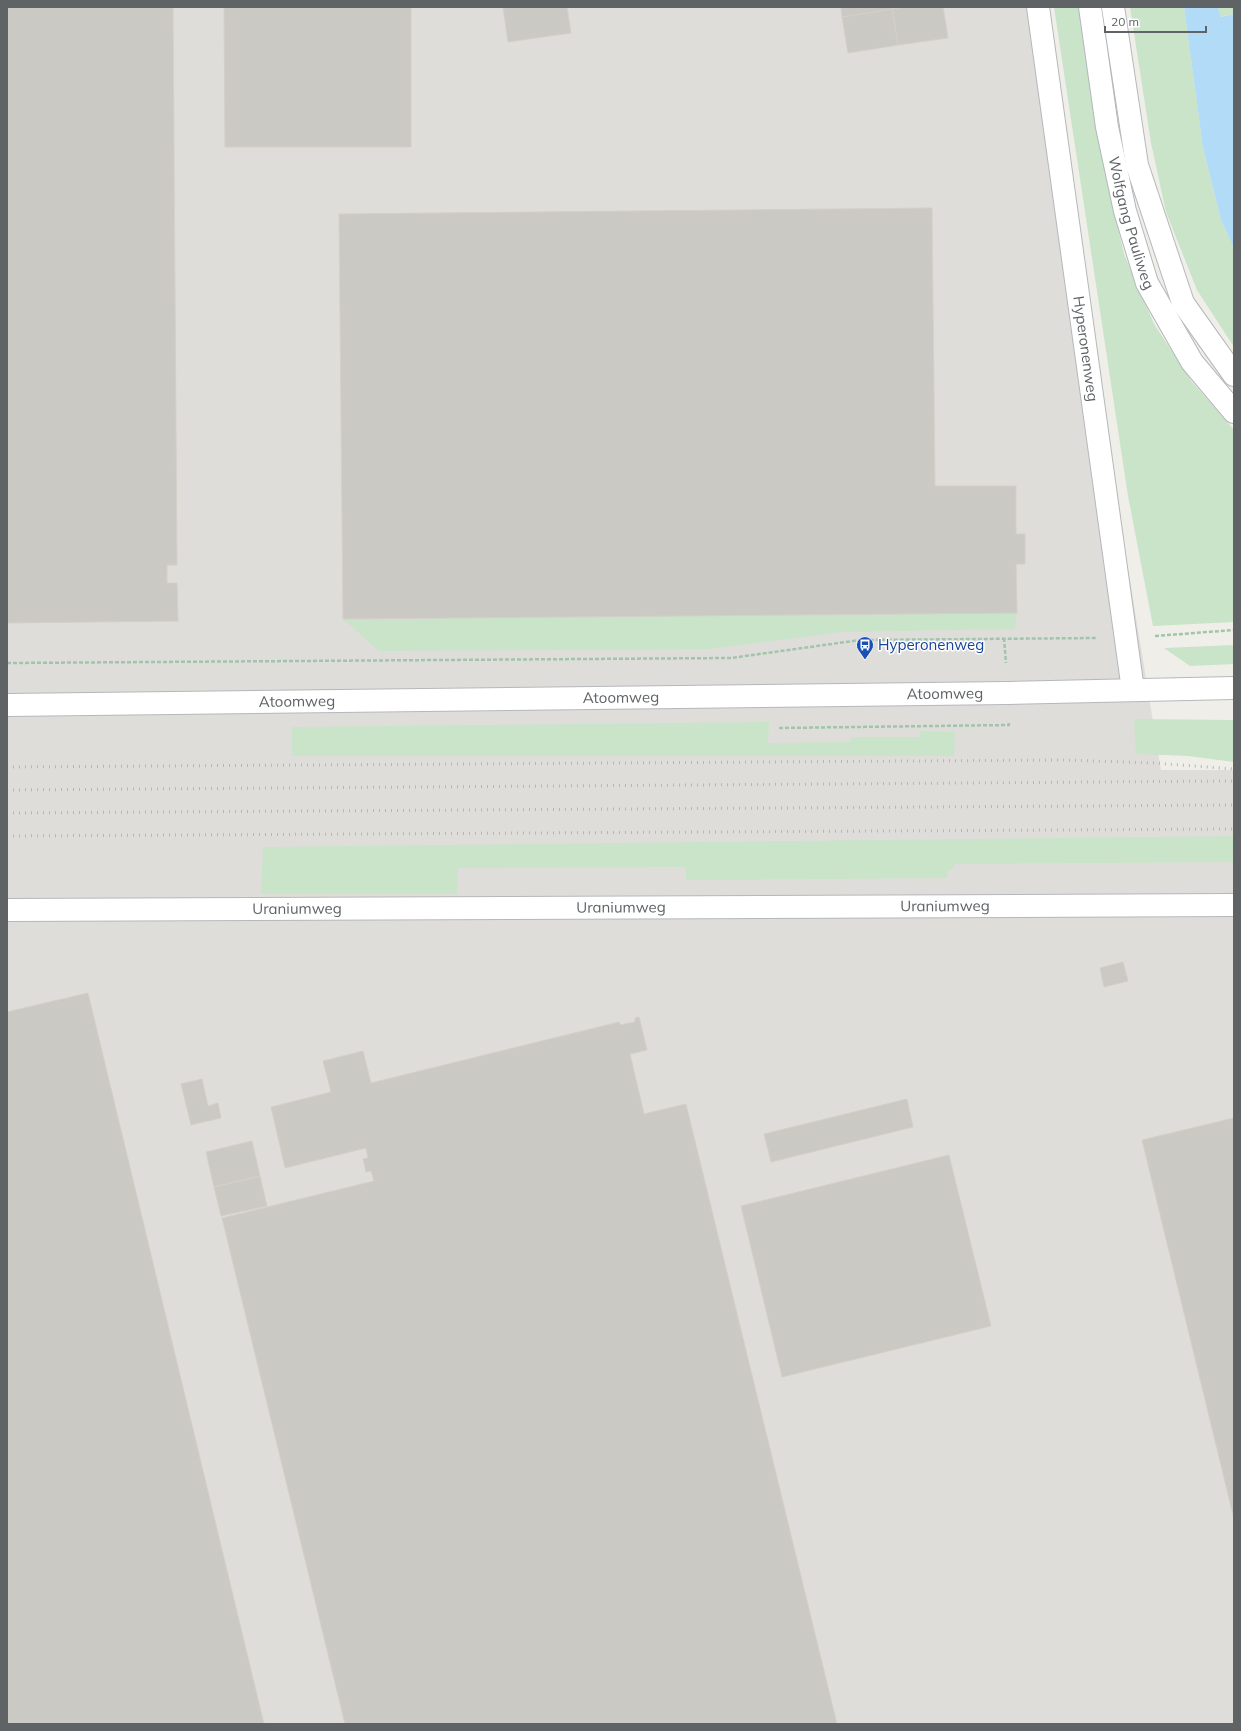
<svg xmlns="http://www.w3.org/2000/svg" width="1241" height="1731" font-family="Mulish,sans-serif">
<rect width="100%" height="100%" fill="#f0eee8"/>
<path fill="#dfddda" d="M7 7H1036L1161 770H1234V1724H7Z"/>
<path fill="#c9e4c8" d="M1054 7H1080L1106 176 1124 254 1154 324 1192 382 1234 430V622L1153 626 1128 496Z
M1130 7H1184L1203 148 1221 220 1234 248V347L1197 290 1166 212 1151 143Z
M1218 7H1234V14L1219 17Z
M1017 613 1015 629 842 632 708 649 379 651 343 619Z
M1234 645V664L1190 666 1164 648Z
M1134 719 1234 720V762L1188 756 1136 754Z
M769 722 768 743 850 742 851 737H920V731L955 732 954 756H292V727Z
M1234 836V862L954 864 953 869 947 871V878L686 880V867L458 868 457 894H261L263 847Z"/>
<path fill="#b1dbf6" d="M1184 7H1218L1220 17 1234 14V248L1221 220 1203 148Z"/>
<path fill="#cbc9c4" stroke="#d4cfc7" d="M7 7H173L177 565H167V583H177L178 621 7 623Z
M224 7H411V147H225Z
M503 7H567L571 33 508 42Z
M841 7H892V9L842 17Z
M892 7H907L892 9Z
M907 7H943L948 38 898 45 892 9Z
M892 9 898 45 848 53 842 17Z
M932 208 935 486H1016V534H1025V564H1016L1017 613 343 619 339 214Z
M1123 962 1128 981 1104 987 1100 968Z
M88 993 264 1724H7V1012Z
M639 1017 647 1050 630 1054 644 1114 686 1104 837 1724H345L222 1218 374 1181 371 1171 366 1172 363 1159 368 1158 366 1148 285 1168 271 1107 331 1092 323 1061 363 1051 371 1083 619 1022 620 1025 635 1022V1018Z
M202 1079 208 1106 218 1103 221 1118 191 1125 181 1084Z
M907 1099 913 1127 771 1162 764 1134Z
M1234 1118V1519L1142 1140Z
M252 1141 260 1176 214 1187 206 1152Z
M949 1155 991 1326 782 1377 741 1206Z
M260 1176 267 1206 221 1216 214 1187Z"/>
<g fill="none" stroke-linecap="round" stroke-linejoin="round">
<g stroke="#b5b8bb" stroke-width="24">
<g id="minor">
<path id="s1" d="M1038 7 1133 690"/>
<path id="s2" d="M7 910 1234 905"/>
</g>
</g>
<g stroke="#b5b8bb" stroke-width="24">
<g id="tertiary">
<path id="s3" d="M7 705 1008 693 1234 688"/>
</g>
</g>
<g stroke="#b4b7bb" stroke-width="24">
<g id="secondary">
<path id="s4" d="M1090 7 1107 127 1125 211 1147 283 1192 362 1234 412"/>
<path d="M1113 7 1137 165 1183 303 1234 375"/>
</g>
</g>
<path stroke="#a1c5aa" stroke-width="2.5" stroke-dasharray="4 2" stroke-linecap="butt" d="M1155 636 1234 630
M1004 638 1006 663
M7 663 731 658 860 640 1096 638
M779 728 1009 725V722"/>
<use href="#minor" stroke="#fff" stroke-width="22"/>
<use href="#tertiary" stroke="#fff" stroke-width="22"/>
<use href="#secondary" stroke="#fff" stroke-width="22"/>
<path stroke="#b5b6b6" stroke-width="3" stroke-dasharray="1 5" stroke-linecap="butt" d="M7 767 1064 760 1154 763 1234 769
M7 790 1234 781
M7 813 1234 805
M7 836 1234 829"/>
</g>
<defs>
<g id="bus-pin" transform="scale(0.9)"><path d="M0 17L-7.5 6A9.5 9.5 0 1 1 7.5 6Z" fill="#1a4fb4" stroke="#fff"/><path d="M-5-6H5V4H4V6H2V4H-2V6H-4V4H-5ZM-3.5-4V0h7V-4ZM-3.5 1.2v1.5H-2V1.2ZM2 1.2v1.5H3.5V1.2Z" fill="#fff"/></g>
</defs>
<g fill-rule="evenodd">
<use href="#bus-pin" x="865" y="645"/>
</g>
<g text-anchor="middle" stroke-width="3" stroke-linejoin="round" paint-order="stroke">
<g font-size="15" fill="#5f6366" stroke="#fff">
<text dy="5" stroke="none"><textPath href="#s4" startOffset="220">Wolfgang Pauliweg</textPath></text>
<text dy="5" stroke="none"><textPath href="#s1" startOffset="345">Hyperonenweg</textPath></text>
<text dy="5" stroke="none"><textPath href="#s3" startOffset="938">Atoomweg</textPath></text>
<text dy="5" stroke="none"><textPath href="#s3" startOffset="614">Atoomweg</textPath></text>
<text dy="5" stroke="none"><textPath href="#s3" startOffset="290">Atoomweg</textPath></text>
<text dy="5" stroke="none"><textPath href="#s2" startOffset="938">Uraniumweg</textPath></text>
<text dy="5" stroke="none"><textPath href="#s2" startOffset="614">Uraniumweg</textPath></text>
<text dy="5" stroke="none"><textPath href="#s2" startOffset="290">Uraniumweg</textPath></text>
</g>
<g font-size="15" fill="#164399" stroke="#fff" text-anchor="start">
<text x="878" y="650">Hyperonenweg</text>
</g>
</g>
<rect width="1241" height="1731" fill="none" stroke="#5f6366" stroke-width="16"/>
<path d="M1105 26v6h101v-6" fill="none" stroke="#5f6366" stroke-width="2"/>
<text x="1111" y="26" font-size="12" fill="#5f6366" stroke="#ffffff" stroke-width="3" paint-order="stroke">20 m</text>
</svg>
